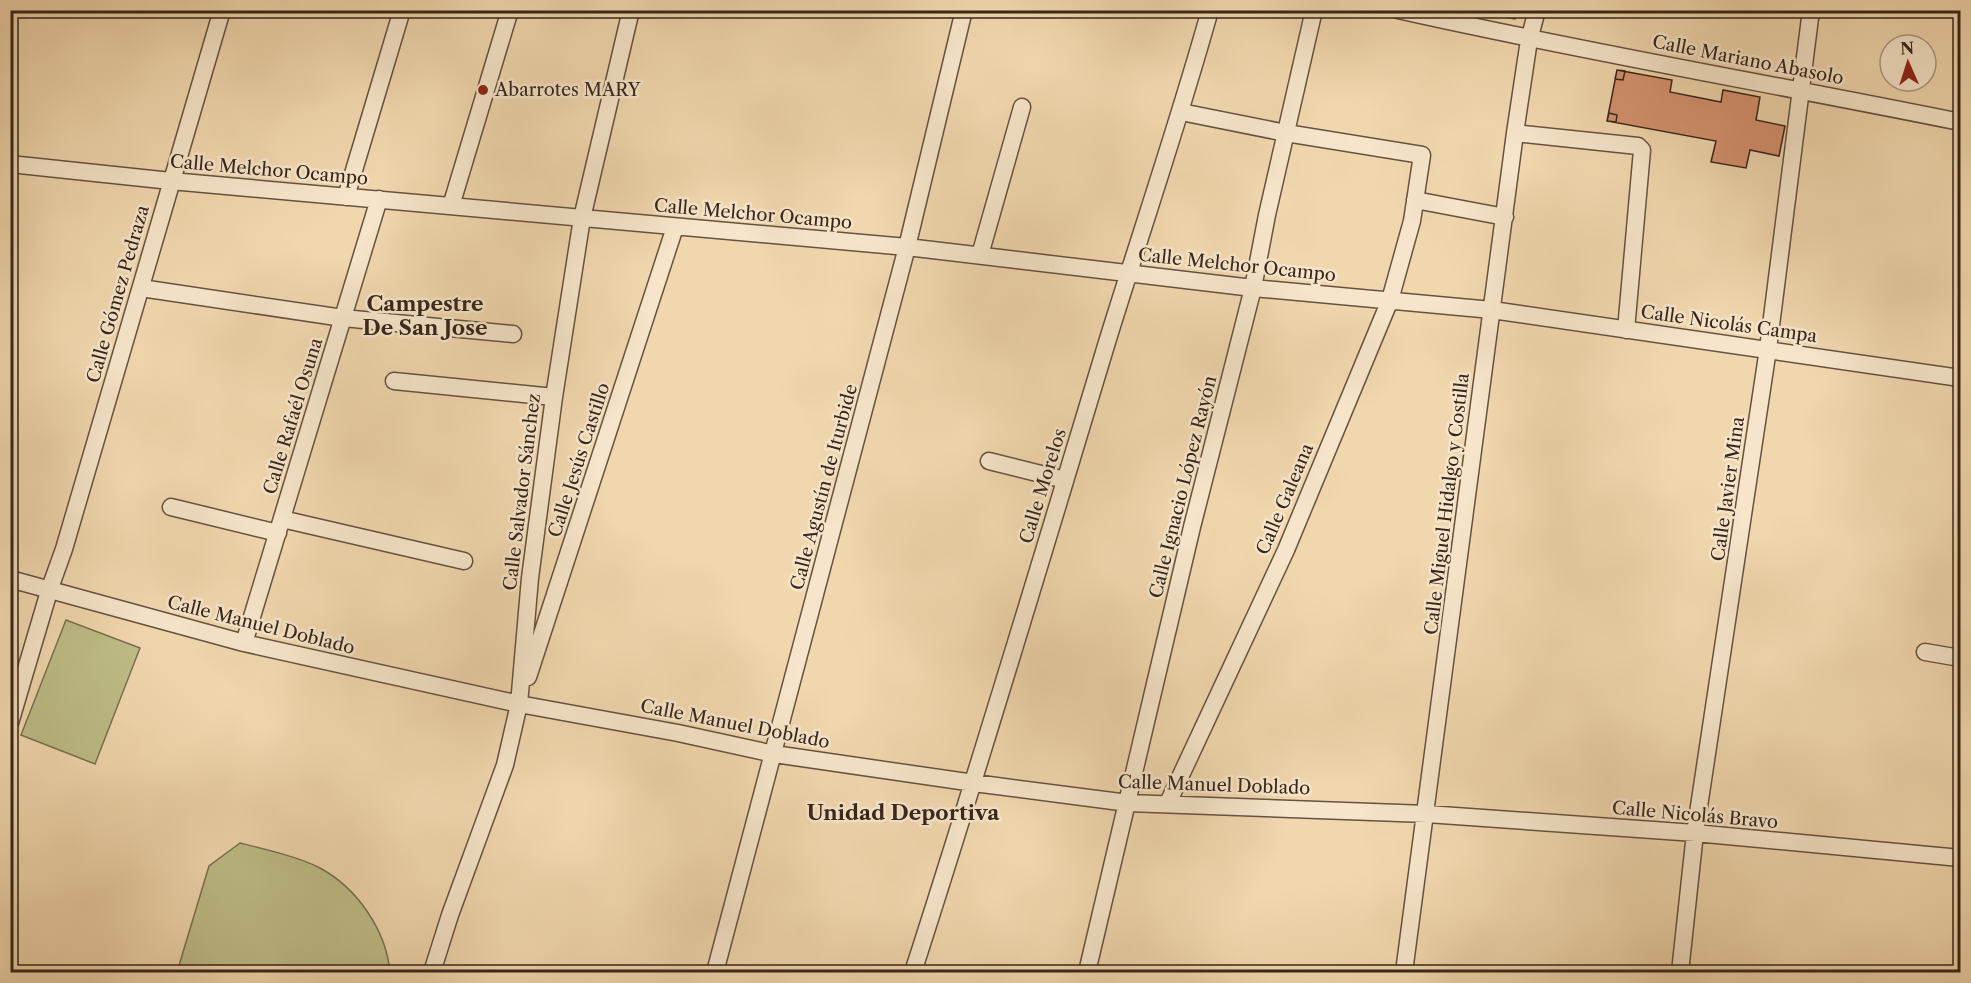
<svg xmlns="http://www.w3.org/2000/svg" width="1971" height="983" font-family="'Libre Caslon Text',serif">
<rect width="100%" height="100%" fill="#f1d7ae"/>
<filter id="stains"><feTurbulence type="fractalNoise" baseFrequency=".00333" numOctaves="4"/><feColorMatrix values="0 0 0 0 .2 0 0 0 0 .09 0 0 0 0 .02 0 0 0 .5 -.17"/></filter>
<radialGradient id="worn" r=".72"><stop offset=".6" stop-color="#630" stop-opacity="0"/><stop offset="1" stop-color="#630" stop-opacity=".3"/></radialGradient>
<path fill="#bebd88" stroke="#7a7252" stroke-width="1.5" d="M1477 11 1517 10V11L1515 19Z
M66 620 140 648 95 764 21 735Z
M240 843C264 849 299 857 320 868 357 888 386 930 390 972H177L209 866Z"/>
<path fill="#d59270" stroke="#37261b" stroke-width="1.5" d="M1617 70 1672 80 1670 92 1721 102 1723 90 1760 97 1756 120 1785 126 1779 156 1750 150 1746 168 1711 162 1716 141 1607 121Z
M1617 70 1625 71 1623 80 1615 79Z
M1609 113 1617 115 1616 122 1607 121Z"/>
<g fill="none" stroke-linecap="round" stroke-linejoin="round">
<g stroke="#665240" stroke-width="19">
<path id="minor" d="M1398 10C1584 52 1773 84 1960 122
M1515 133 1638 146 1642 150 1626 330
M10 164 171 181 907 247 1253 288 1492 310 1960 378
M346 197 402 10
M1415 200 1505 217
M451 206 510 10
M980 255 1022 107
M141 288 343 318 513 334
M394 381 554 397
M989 461 1065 480
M171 507 278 533
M282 519 464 561
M10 579 244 643 519 704 678 733 774 754 974 783 1128 803 1427 814 1695 833 1960 858
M244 643 379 199
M1925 652 1960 658
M528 677 675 227
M10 723 50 588 64 549 222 10
M1168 803 1286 550 1390 300 1412 221 1422 155 1286 133 1181 112
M432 972 450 915 505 765 519 704 530 578 554 397 582 218 631 10
M715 972 907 247 964 10
M913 972C981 762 1044 550 1108 339 1142 229 1179 121 1210 10
M1087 972 1192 527 1253 288 1267 215 1314 10
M1404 972 1515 133 1529 40 1537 10
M1680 972 1695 833 1768 349 1811 10"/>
</g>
<use href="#minor" stroke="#f6e5ca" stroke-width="16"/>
</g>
<circle fill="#8f2418" stroke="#f6e5ca" stroke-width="2" cx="483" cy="90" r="6"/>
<g text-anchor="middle" stroke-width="5" stroke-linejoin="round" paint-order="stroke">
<g font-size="18" fill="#37261b" stroke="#f6e5ca">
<text transform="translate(1748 60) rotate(11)" y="6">Calle Mariano Abasolo</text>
<text transform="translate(269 170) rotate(5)" y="6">Calle Melchor Ocampo</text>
<text transform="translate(753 214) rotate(5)" y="6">Calle Melchor Ocampo</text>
<text transform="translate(1237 265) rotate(6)" y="6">Calle Melchor Ocampo</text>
<text transform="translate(118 294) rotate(-74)" y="6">Calle Gómez Pedraza</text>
<text transform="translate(1729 324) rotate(8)" y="6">Calle Nicolás Campa</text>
<text transform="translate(293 416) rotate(-73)" y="6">Calle Rafaél Osuna</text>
<text transform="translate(579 460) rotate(-72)" y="6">Calle Jesús Castillo</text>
<text transform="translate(1043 486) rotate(-73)" y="6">Calle Morelos</text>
<text transform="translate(824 487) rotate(-75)" y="6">Calle Agustín de Iturbide</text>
<text transform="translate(1183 487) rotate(-76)" y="6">Calle Ignacio López Rayón</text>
<text transform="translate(1728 489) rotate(-82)" y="6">Calle Javier Mina</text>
<text transform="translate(522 492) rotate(-83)" y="6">Calle Salvador Sánchez</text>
<text transform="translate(1285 499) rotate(-67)" y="6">Calle Galeana</text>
<text transform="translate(1447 504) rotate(-83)" y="6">Calle Miguel Hidalgo y Costilla</text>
<text transform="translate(261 625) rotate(14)" y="6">Calle Manuel Doblado</text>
<text transform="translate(735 724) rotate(11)" y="6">Calle Manuel Doblado</text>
<text transform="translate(1214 785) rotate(2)" y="6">Calle Manuel Doblado</text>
<text transform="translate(1695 815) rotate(5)" y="6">Calle Nicolás Bravo</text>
</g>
<g font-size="18" fill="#37261b" stroke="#f6e5ca" text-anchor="start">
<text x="495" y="96">Abarrotes MARY</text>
</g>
<g font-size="21" font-weight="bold" fill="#37261b" stroke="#f6e5ca">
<text x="425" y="311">Campestre<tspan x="425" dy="24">De San Jose</tspan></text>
<text x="903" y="820">Unidad Deportiva</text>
</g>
</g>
<rect width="1971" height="983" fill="none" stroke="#f1d7ae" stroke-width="36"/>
<rect x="12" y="12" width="1947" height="959" fill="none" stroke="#37261b" stroke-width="3"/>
<rect x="18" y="18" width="1935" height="947" fill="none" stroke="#37261b" stroke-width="1.5"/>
<g transform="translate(1908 63) rotate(357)"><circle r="28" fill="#f6e5ca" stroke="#aa9984" stroke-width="1.5"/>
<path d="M0-4.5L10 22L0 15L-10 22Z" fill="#8f2418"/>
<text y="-9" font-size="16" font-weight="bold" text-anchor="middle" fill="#37261b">N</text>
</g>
<rect width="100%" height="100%" filter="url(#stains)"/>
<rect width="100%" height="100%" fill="url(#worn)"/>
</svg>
